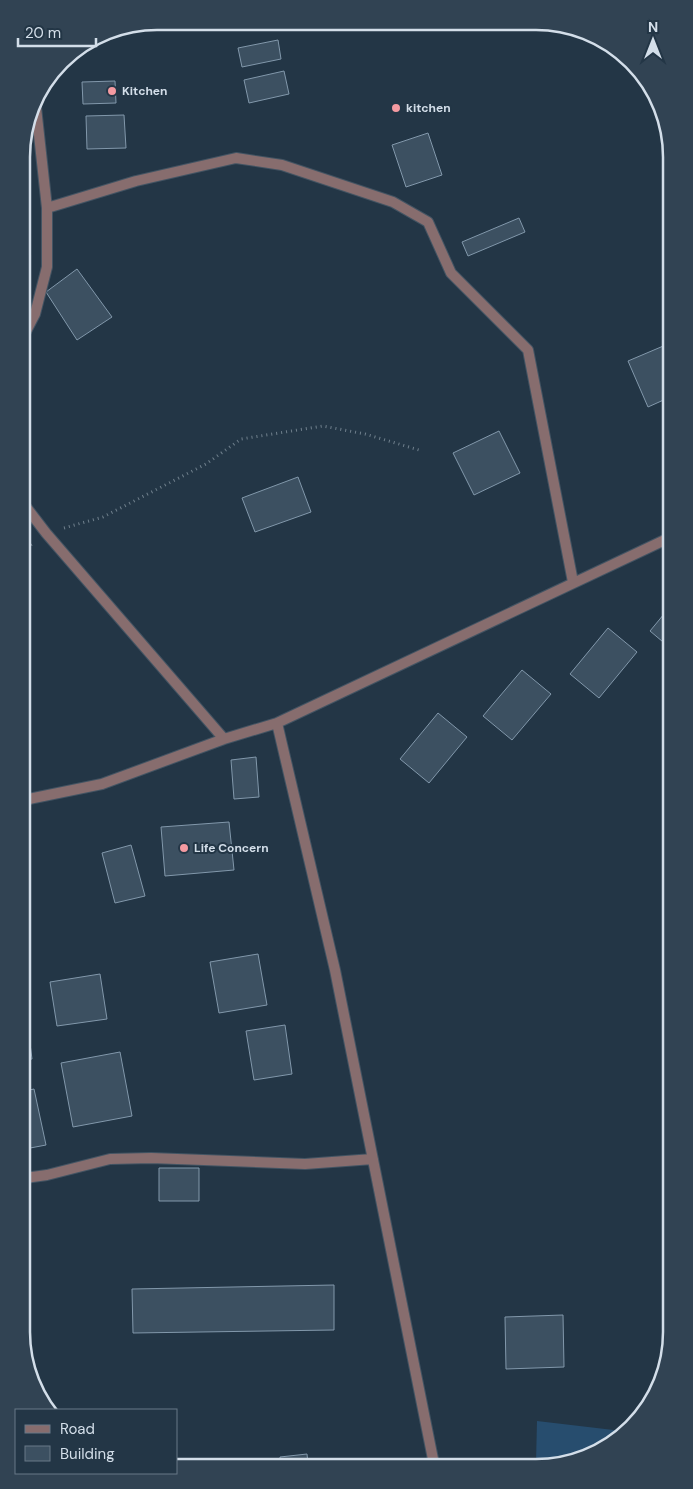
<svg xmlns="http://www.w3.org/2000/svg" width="693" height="1489" font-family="'DM Sans',sans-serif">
<rect width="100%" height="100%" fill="#233646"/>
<path fill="#274d6e" d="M537 1421 622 1431 572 1463H536Z"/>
<path fill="#3c5061" stroke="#8298ab" d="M278 40 281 59 242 67 238 48Z
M284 71 289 94 249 103 244 80Z
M115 81 116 103 83 104 82 82Z
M124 115 126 148 87 149 86 116Z
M428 133 442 175 406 187 392 145Z
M519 218 525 232 468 256 462 242Z
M77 269 112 317 77 340 46 292Z
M668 344V398L648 407 628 361Z
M499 431 520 473 474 495 453 453Z
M298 477 311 512 255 532 242 498Z
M669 608V647L650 631Z
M608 628 637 652 599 698 570 674Z
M23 653 28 654 23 675Z
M522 670 551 694 512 740 483 716Z
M438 713 467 737 429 783 400 759Z
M256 757 259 797 234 799 231 760Z
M229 822 234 870 165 876 161 827Z
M131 845 145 896 115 903 102 853Z
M258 954 267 1005 219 1013 210 962Z
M100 974 107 1019 57 1026 50 982Z
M25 1005 32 1059 25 1060Z
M285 1025 292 1074 254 1080 246 1031Z
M120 1052 132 1116 73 1127 61 1063Z
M34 1089 46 1145 25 1149V1091Z
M159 1168H199V1201H159Z
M334 1285V1330L133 1333 132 1289Z
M563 1315 564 1367 506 1369 505 1317Z
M307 1454 308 1464H280V1457Z"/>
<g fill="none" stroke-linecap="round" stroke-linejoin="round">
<g stroke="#435463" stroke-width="12">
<path id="minor" d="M47 208 136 181 236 158 282 165 393 202 428 222 451 273 528 350 573 582
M22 339 35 314 47 267V208L35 98
M23 503 46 533 224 739
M277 723 335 970 434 1464
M24 800 102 784 224 739 277 723 669 538
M25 1178 47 1175 110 1159 151 1158 305 1164 373 1159"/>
</g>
<path stroke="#70808d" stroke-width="3" stroke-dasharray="1 4" stroke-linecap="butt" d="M64 528 103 517 206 464 241 439 323 426 365 434 419 450
M23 551 32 544"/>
<use href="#minor" stroke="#876d6e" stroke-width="10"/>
</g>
<g fill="#f49aa1" stroke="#233646" stroke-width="2">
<circle cx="112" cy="91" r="5"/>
<circle cx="396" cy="108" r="5"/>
<circle cx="184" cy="848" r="5"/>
</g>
<g text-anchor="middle" stroke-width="4" stroke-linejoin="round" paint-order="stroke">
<g font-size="12" font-weight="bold" fill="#d3dee9" stroke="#233646" text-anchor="start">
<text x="122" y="95">Kitchen</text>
<text x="406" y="112">kitchen</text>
<text x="194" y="852">Life Concern</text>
</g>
</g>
<path d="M0 0H693V1489H0ZM157 30H536A127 127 0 0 1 663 157V1332A127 127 0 0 1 536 1459H157A127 127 0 0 1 30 1332V157A127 127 0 0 1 157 30Z" fill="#314353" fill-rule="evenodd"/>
<path fill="none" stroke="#d3dee9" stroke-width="2.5" d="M157 30H536A127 127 0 0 1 663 157V1332A127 127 0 0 1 536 1459H157A127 127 0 0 1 30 1332V157A127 127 0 0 1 157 30Z"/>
<rect x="15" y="1409" width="162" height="65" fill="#233646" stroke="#697987"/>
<rect x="25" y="1425" width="25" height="8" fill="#876d6e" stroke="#697987"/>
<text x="60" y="1434" font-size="15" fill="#d3dee9">Road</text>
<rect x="25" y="1446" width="25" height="15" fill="#3c5061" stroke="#697987"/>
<text x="60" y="1459" font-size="15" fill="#d3dee9">Building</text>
<g transform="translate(653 40)" stroke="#233646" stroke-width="4" paint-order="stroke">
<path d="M0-4L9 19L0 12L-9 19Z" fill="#d3dee9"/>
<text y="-8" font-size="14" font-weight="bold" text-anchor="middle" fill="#d3dee9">N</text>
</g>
<path d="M18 38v8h78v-8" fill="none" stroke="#d3dee9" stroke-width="2.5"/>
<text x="25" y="38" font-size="15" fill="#d3dee9" stroke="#233646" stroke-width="4" paint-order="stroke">20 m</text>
</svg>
